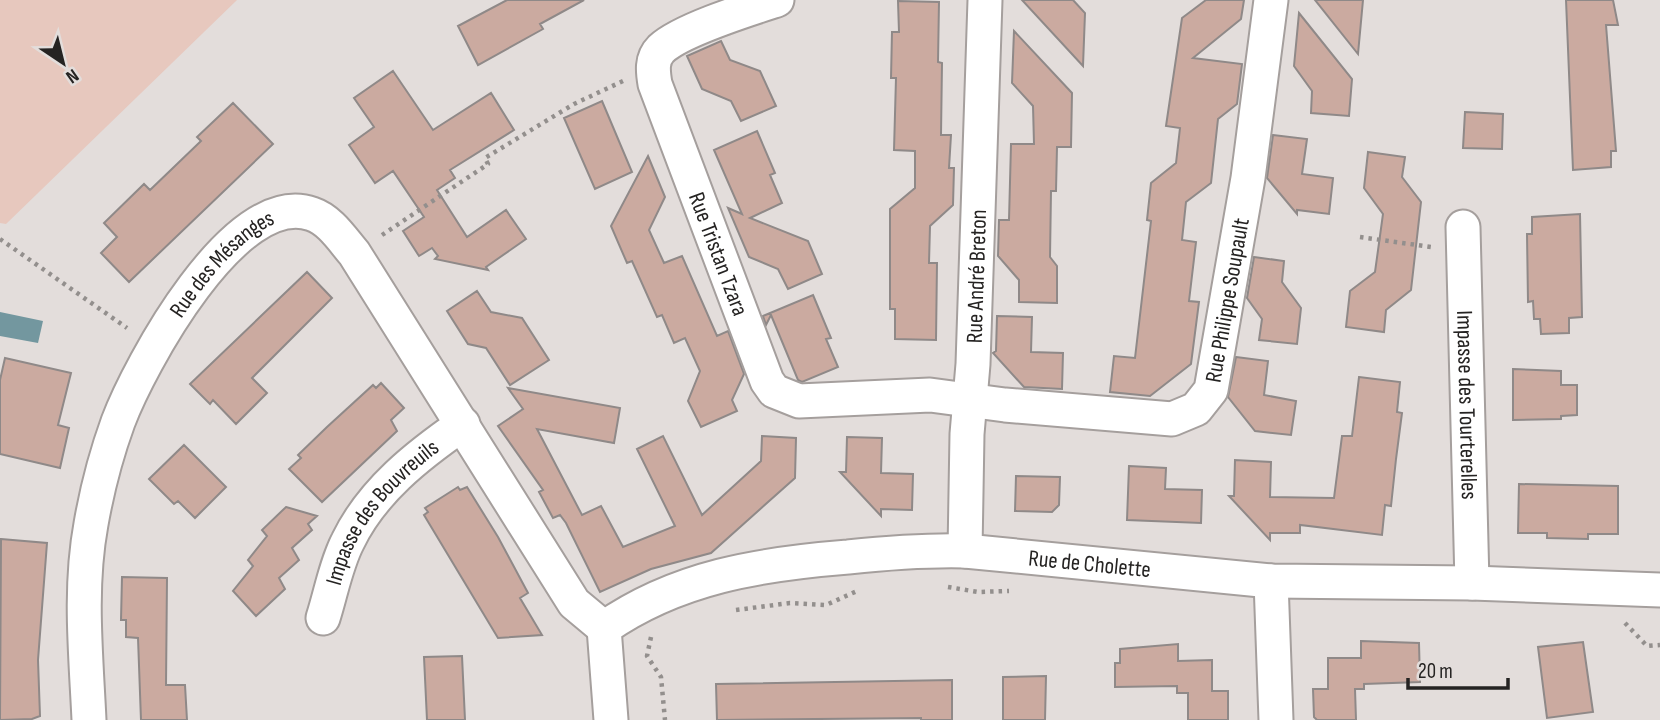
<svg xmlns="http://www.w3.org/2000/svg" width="1660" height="720" font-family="'Sofia Sans Condensed',sans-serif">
<rect width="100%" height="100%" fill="#e3dddb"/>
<path fill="#e7c8be" d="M0 0H237L6 224 0 223Z"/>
<path fill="#73979f" d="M0 312 43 321 38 343 0 336Z"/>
<path fill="#cbaaa0" stroke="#8f8988" stroke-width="2" d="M507 0H584L540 24 543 29 478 65 458 26Z
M1022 0H1073L1085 13 1083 66Z
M1206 0H1244L1241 19 1193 58 1242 64 1237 104 1218 119 1211 183 1186 202 1182 240 1196 242 1189 301 1199 302 1191 364 1150 396 1110 392 1114 356 1135 358 1151 221 1147 220 1151 183 1176 163 1180 128 1166 126 1182 18Z
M1315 0H1363L1358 54Z
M1566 0H1613L1618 25H1606L1616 151H1611V167L1573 170Z
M898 1 939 2 938 62 942 63 941 135H951L949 168H954L953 205 930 226 929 263H937L936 340 895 339V309H890V209L915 188V151L894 150 896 78H891L892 32H899Z
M1299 13 1352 79 1349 116 1311 113 1312 91 1294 66Z
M1014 31 1072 93 1071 147H1057L1056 191H1051L1050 257 1057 266V303L1019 302V280L998 256 999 220H1009L1011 144H1034L1033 106 1012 83Z
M721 41 730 60 760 71 776 106 741 121 731 101 702 89 687 56Z
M393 71 433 130 491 93 514 130 450 170 455 178 437 190 467 237 506 210 526 239 486 267 488 270 435 259 438 256 432 248 419 256 403 231 424 217 393 171 375 183 349 145 374 127 354 98Z
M602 101 632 172 595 189 564 118Z
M233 103 273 144 129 282 101 253 117 237 104 223 144 184 150 190 201 141 197 137Z
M1465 112 1503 114 1502 149 1463 148Z
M757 131 775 173 770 175 782 203 750 218 808 241 822 274 788 289 778 269 749 257 728 208 742 214 714 150Z
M1273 135 1307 139 1302 174 1333 178 1329 214 1297 210V214L1267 178Z
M1368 152 1405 157 1402 177 1421 202 1411 290 1386 310 1384 332 1346 327 1350 291 1375 272 1383 214 1364 188Z
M648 156 665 197 649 230 664 263 682 256 717 336 728 331 744 374 732 400 737 411 701 427 688 401 700 371 685 338 674 343 662 315 657 317 632 261 627 263 611 226Z
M1580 214 1582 317 1569 318V333L1541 334 1540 319H1534L1533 301 1528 302 1527 234H1532V217Z
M1254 257 1284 261 1282 282 1301 308 1297 344 1259 340 1262 319 1247 298Z
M307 272 332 298 252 378 267 393 236 424 213 400 210 404 190 384Z
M477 291 491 312 522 318 549 360 510 385 486 348 468 344 447 311Z
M813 295 831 338 826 339 838 367 802 382 798 380 771 315 766 325 763 316Z
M997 316 1032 317 1031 352 1063 353 1062 389 1024 387 993 353 996 351Z
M1236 357 1268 361 1264 395 1296 401 1291 435 1255 431 1228 397Z
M5 358 71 373 58 425 69 428 60 468 0 454V380Z
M1513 369 1561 371V385H1577V415L1561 416V419L1513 420Z
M1359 377 1400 382 1397 412 1402 413 1396 459 1391 506 1385 505 1382 535 1300 525V533H1270V540L1229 496H1234L1235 460 1271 462 1270 497 1334 498 1342 436H1352Z
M381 383 404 408 391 420 397 431 322 502 289 469 301 458 298 455 327 427 373 385 376 388Z
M508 388 620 408 614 443 537 429 582 515 601 506 623 547 675 526 637 449 663 436 702 515 761 461 762 436 796 438 795 478 711 553 651 569 600 592 566 523 560 515 553 518 539 492 543 490 498 426 523 409Z
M847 437 882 438 881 473 913 474 912 510 881 509V516L840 472H846Z
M184 445 226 487 195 518 178 501 174 504 149 479Z
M1129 466 1166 468 1165 489 1202 490 1201 523 1127 520Z
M1016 476 1060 477 1059 505 1052 512 1015 511Z
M1519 484 1618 486V534H1588V539L1547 538V533H1518Z
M458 487 460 490 467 487 498 537 528 593 520 598 542 635 498 638 424 515 428 512 425 508Z
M286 507 317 516 308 524 312 530 292 548 299 560 279 578 285 589 256 616 233 591 253 566 248 560 267 536 262 530Z
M1 539 47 543 38 660 40 716 32 719 0 720Z
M122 577 167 578 166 685H185L187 720H141L138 638 126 637V620H121Z
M1361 641 1419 643 1420 682 1364 684V689H1355L1356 720H1317L1314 717 1313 689H1328V658H1361Z
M1583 642 1593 712 1547 718 1538 647Z
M1178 644V661L1212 660V691H1228V720H1188V693H1177V686L1115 687V663H1120V649Z
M462 656 465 720H427L424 657Z
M1046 676 1045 720H1003V677Z
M952 680V720H921V718L717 720 716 684Z"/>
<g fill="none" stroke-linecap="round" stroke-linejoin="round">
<g stroke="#a59f9d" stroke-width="37">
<g id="minor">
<path id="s1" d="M777 0C749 9 681 30 661 49 651 59 653 72 655 84L767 381 774 391 799 401 930 395 1005 405 1172 419 1196 409 1211 390 1248 178 1271 0"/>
<path id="s2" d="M1463 227 1472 583"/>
<path id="s3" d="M965 551 967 434 973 364 985 0"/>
<path d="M1271 581 1276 720"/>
<path id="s4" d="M323 618C331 593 336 564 348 541 372 491 418 455 463 424"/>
<path id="s5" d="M89 720C86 655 79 589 91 524 97 490 106 455 118 422 139 366 235 187 312 214 330 220 342 239 354 253L574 603 604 628"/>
<path id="s6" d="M611 720 604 628C677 577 760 564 848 557 887 553 926 550 965 551L1271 581 1472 583 1660 590"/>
</g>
</g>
<path stroke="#938f8d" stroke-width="4.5" stroke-dasharray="3.5 5" stroke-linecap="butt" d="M382 235 488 164 485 158 574 104 623 81
M1360 237 1431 247
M0 239 127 328
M948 587 978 592 1009 591
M736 610 790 603 826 605 857 591
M1625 623 1647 646 1660 645
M651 637 647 656 661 677 665 720"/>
<use href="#minor" stroke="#fff" stroke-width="33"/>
</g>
<g text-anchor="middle" stroke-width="5" stroke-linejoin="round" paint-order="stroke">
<g font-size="23" fill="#252322" stroke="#e3dddb">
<text dy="8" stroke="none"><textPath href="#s1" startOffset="345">Rue Tristan Tzara</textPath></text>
<text dy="8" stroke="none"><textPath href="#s5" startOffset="494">Rue des Mésanges</textPath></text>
<text dy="8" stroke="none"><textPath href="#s3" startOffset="275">Rue André Breton</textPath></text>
<text dy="8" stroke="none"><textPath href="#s1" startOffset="1036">Rue Philippe Soupault</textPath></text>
<text dy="8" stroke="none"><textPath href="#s2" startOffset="178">Impasse des Tourterelles</textPath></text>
<text dy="8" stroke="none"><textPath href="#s4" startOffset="124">Impasse des Bouvreuils</textPath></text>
<text dy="8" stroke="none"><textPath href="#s6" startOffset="592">Rue de Cholette</textPath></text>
</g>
</g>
<g transform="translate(63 63) rotate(145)" stroke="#e3dddb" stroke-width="5" paint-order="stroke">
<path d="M0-5L12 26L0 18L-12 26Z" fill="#252322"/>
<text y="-10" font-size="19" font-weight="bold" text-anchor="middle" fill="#252322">N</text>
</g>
<path d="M1408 678v10h100v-10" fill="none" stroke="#252322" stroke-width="3.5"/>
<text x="1418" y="678" font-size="21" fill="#252322" stroke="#e3dddb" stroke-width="5" paint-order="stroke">20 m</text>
</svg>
